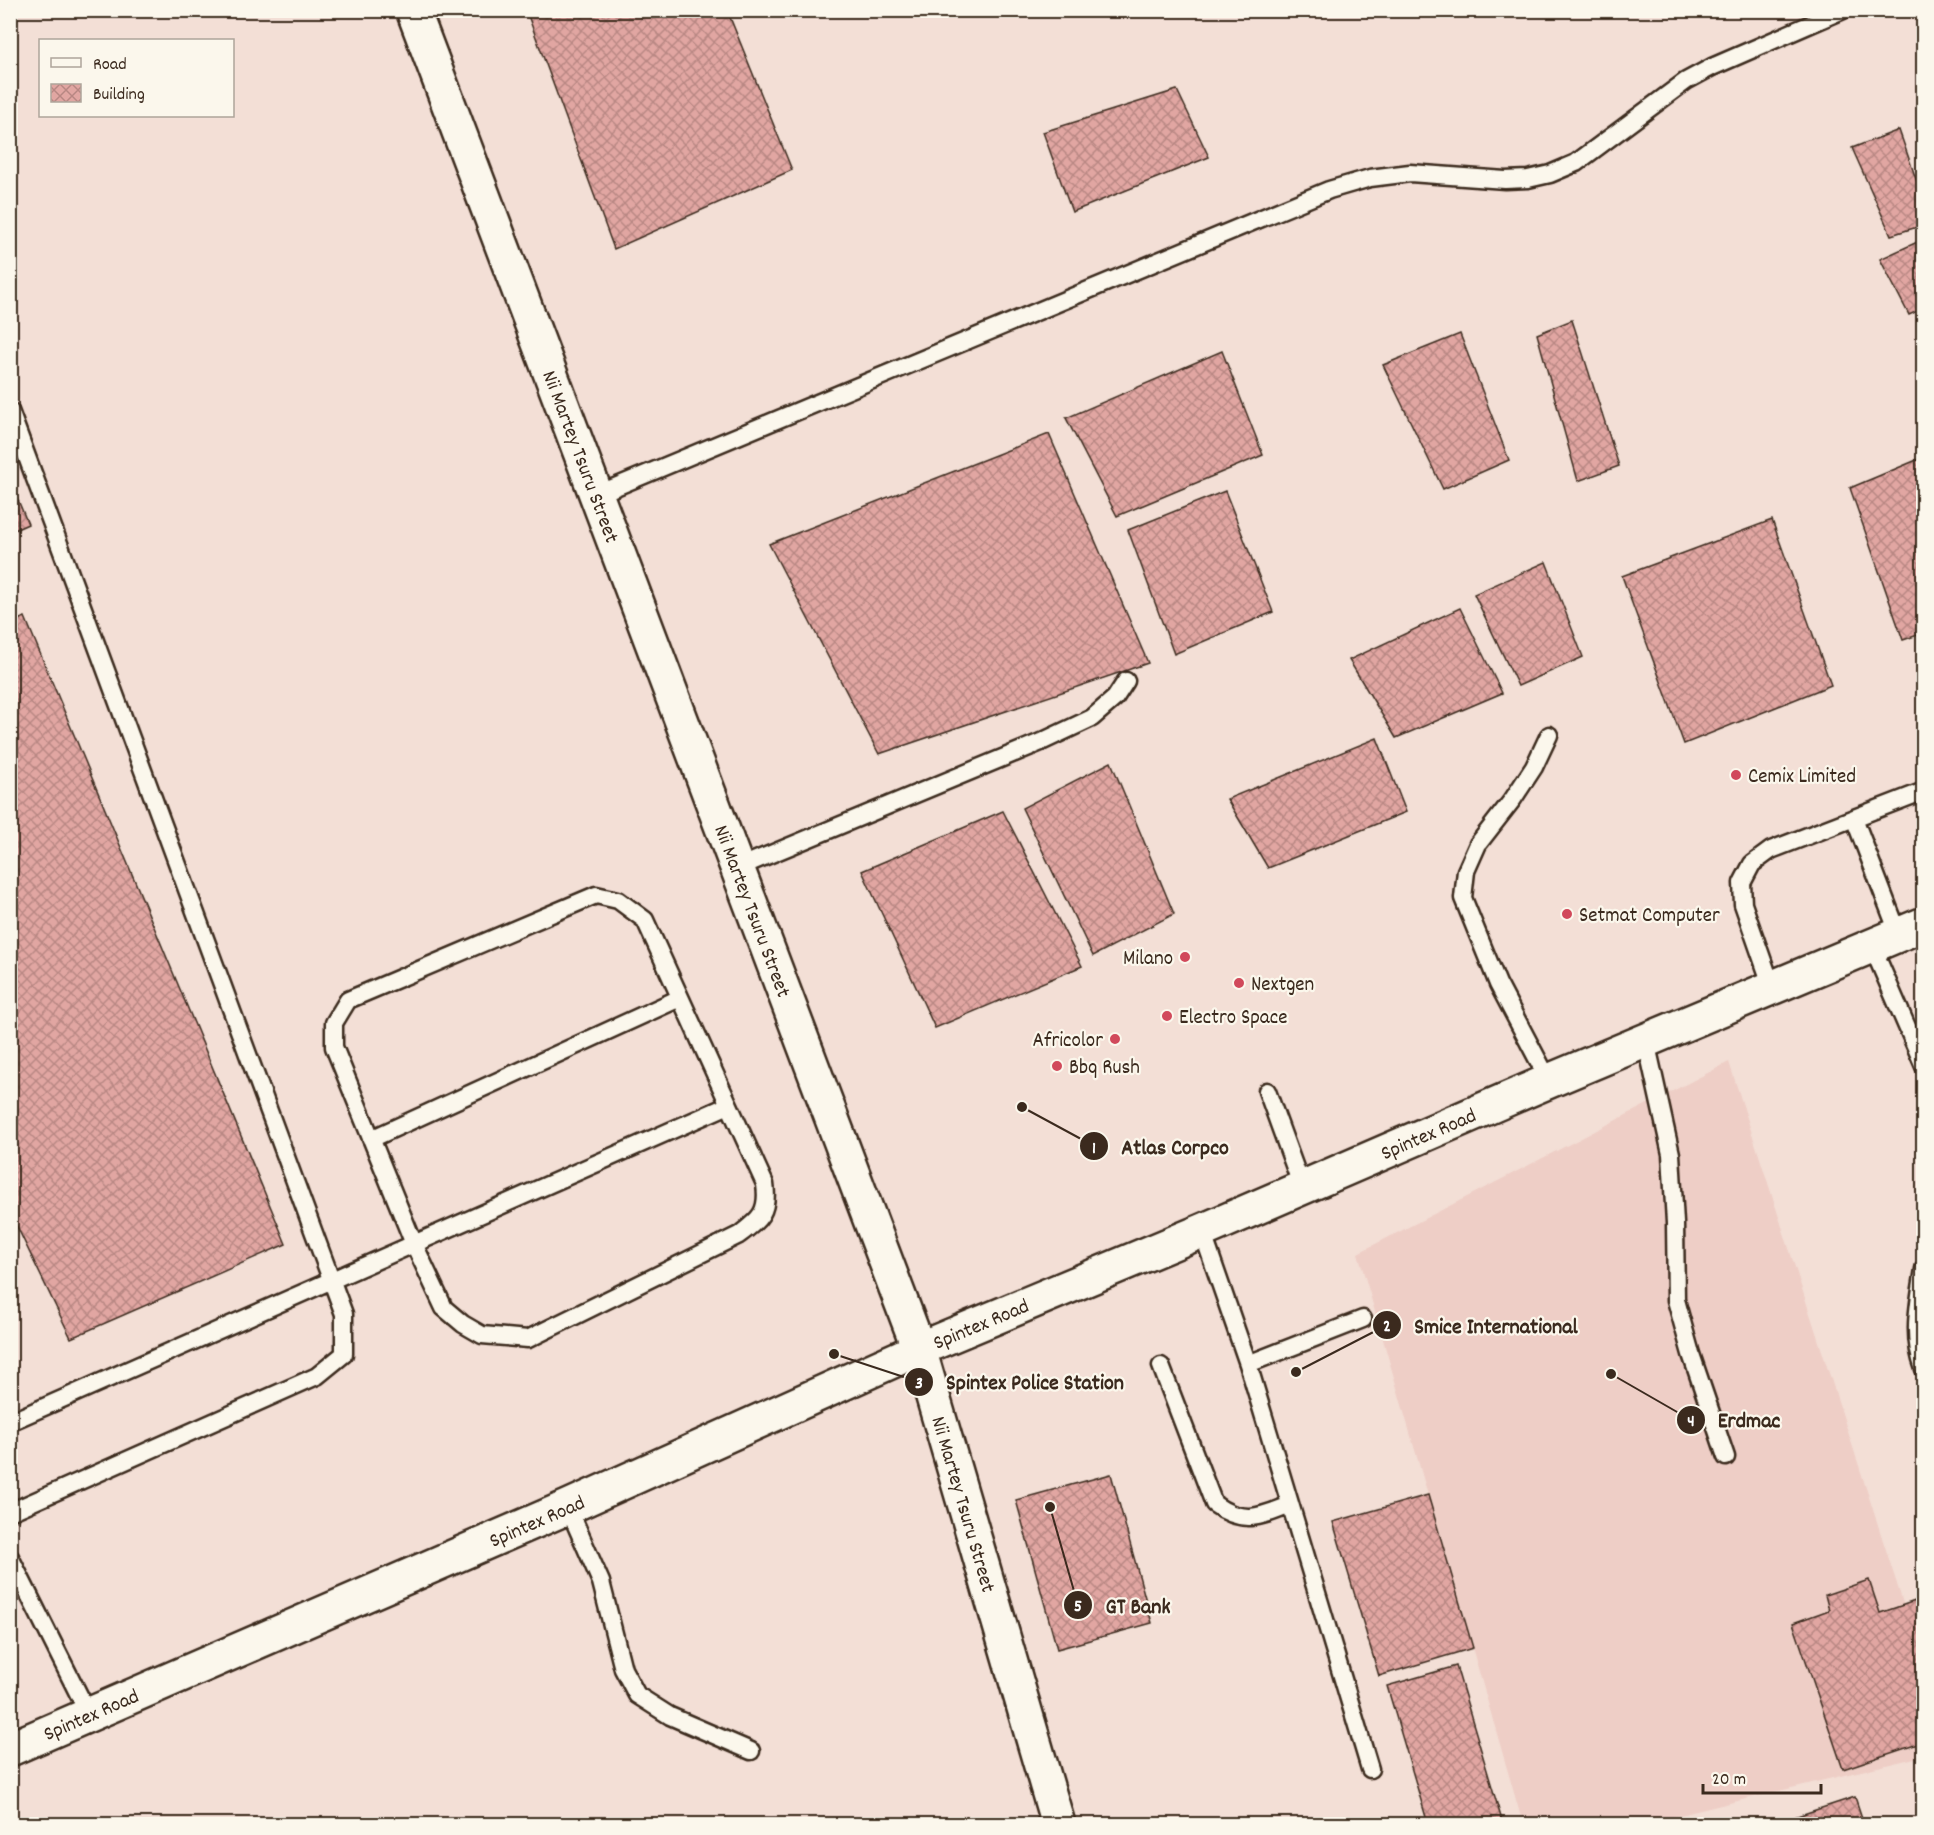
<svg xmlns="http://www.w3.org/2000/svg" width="1934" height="1835" font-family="Dekko,sans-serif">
<defs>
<pattern id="building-cross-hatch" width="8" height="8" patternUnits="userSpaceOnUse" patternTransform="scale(1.5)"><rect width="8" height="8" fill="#e1a6a2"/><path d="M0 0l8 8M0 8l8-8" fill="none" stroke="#b88783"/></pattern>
</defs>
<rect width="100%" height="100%" fill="#f3dfd6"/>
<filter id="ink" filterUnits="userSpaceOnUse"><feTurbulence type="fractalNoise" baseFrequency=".0167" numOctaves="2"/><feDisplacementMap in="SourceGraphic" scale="12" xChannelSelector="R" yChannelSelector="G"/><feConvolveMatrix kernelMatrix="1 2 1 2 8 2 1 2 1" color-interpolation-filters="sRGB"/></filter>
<g filter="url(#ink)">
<path fill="#eecec6" d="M1729 1062 1923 1665V1756L1643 1824H1523L1358 1253Z"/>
<path fill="url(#building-cross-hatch)" stroke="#3b2a1e" stroke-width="1.5" d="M526 10H727L792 170 614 249Z
M1177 90 1209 157 1072 212 1043 132Z
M1899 130 1924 202V225L1891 235 1852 148Z
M1924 239V308L1909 315 1880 259Z
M1572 320 1619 466 1578 481 1537 334Z
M1460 334 1509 460 1443 489 1383 365Z
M1222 351 1263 455 1117 516 1066 418Z
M1049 434 1148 663 879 754 769 544Z
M1924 457V633L1903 640 1850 488Z
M10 481 28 524 10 532Z
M1225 491 1273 612 1174 654 1128 530Z
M1772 520 1831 685 1684 744 1622 576Z
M1546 562 1583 657 1518 686 1474 594Z
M1460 608 1502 693 1396 738 1349 660Z
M25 617 286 1244 71 1338 10 1212V623Z
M1377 738 1406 812 1268 868 1227 799Z
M1111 762 1174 914 1093 956 1022 808Z
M1003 811 1082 966 935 1028 862 871Z
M1111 1474 1152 1623 1057 1649 1016 1500Z
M1428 1495 1473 1648 1379 1676 1333 1522Z
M1869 1580 1880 1613 1915 1601 1924 1626V1742L1843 1769 1793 1623 1829 1610 1825 1595Z
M1456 1666 1503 1824H1428L1387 1686Z
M1855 1797 1864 1824H1773Z"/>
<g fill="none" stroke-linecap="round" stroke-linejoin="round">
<g stroke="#3b2a1e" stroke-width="21">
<path id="service" d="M10 411 344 1314V1354L317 1376 10 1512
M596 495 1329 190 1370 178 1410 173 1505 180 1528 179 1550 174 1576 163 1686 81 1712 67 1843 10
M1549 735 1534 767 1513 799 1478 844 1466 871 1463 898 1498 984 1549 1081
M1854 818 1899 935
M737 868 1041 742 1092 718 1115 698 1126 681
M596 895 618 900 645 920 765 1184C769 1212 760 1219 739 1235L528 1339 482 1335 463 1324 444 1308 414 1244 334 1047V1023L348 1000Z
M1872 946 1924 1066
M1772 987 1743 904 1742 883 1752 864 1771 850 1924 791
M1646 1041 1671 1154 1675 1223 1676 1300 1691 1354 1726 1457
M1267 1091 1302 1187
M371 1139 680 998
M1202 1231 1248 1364 1370 1769
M1924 1269C1919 1303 1911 1335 1924 1369
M1248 1364 1363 1319
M1161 1366 1214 1504C1243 1525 1260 1517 1290 1505
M10 1422 729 1105
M568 1507 601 1582 623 1669 637 1695 670 1716 751 1751
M10 1557 89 1715"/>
</g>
<g stroke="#3b2a1e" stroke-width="38">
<g id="minor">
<path id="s1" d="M413 10 919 1349 1058 1824"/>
</g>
</g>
<g stroke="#3b2a1e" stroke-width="38">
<g id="secondary">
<path id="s2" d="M10 1749 568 1507 919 1349 1202 1231 1549 1081 1924 924"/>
</g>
</g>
<use href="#service" stroke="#fbf7ec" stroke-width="16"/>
<use href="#minor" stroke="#fbf7ec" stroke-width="33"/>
<use href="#secondary" stroke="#fbf7ec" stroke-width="33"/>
</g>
</g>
<g fill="#d1495b" stroke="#fbf7ec" stroke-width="2">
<circle cx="1736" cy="775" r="6"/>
<circle cx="1567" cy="914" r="6"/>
<circle cx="1185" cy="957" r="6"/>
<circle cx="1239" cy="983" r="6"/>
<circle cx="1167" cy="1016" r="6"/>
<circle cx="1115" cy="1039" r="6"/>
<circle cx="1057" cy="1066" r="6"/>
</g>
<g text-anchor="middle" stroke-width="4.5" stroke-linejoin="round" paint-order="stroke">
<g font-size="21" fill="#3b2a1e" stroke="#fbf7ec">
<text dy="7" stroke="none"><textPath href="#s1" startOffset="477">Nii Martey Tsuru Street</textPath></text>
<text dy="7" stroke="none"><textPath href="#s1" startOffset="963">Nii Martey Tsuru Street</textPath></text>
<text dy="7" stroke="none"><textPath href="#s2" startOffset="1546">Spintex Road</textPath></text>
<text dy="7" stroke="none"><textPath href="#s2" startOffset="1060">Spintex Road</textPath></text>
<text dy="7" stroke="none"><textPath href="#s1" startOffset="1593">Nii Martey Tsuru Street</textPath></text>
<text dy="7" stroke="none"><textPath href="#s2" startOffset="574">Spintex Road</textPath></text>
<text dy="7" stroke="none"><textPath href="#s2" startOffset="88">Spintex Road</textPath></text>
</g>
<g font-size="21" fill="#3b2a1e" stroke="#fbf7ec" text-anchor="start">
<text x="1748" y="782">Cemix Limited</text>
<text x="1579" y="921">Setmat Computer</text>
<text x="1173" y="964" text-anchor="end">Milano</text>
<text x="1251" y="990">Nextgen</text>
<text x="1179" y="1023">Electro Space</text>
<text x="1103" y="1046" text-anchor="end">Africolor</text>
<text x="1069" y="1073">Bbq Rush</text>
</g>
</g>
<path fill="none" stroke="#3b2a1e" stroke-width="2" d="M1022 1107L1094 1146M1296 1372L1387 1325M834 1354L919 1382M1611 1374L1691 1420M1050 1507L1078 1605"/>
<g fill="#3b2a1e" stroke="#fbf7ec" stroke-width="2">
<circle cx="1022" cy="1107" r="6"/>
<circle cx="1296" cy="1372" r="6"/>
<circle cx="834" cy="1354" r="6"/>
<circle cx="1611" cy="1374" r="6"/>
<circle cx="1050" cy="1507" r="6"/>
<circle cx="1094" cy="1146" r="15"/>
<circle cx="1387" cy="1325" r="15"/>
<circle cx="919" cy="1382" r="15"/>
<circle cx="1691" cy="1420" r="15"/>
<circle cx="1078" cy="1605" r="15"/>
</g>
<g font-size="18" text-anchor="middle" font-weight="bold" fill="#fff">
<text x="1094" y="1153">1</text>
<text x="1387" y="1331">2</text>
<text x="919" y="1388">3</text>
<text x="1691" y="1426">4</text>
<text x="1078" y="1611">5</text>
</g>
<g font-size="22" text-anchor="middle" font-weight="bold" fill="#3b2a1e" stroke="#fbf7ec" stroke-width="4.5" stroke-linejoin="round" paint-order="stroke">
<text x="1175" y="1154">Atlas Corpco</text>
<text x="1496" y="1333">Smice International</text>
<text x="1035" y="1389">Spintex Police Station</text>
<text x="1749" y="1427">Erdmac</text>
<text x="1138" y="1613">GT Bank</text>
</g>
<rect width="1934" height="1835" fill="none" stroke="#fbf7ec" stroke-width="36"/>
<rect x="18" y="18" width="1898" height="1799" fill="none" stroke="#3b2a1e" stroke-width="2" filter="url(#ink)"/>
<rect x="39" y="39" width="195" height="78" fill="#fbf7ec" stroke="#aea59a" stroke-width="1.5"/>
<rect x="51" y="58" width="30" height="9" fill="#fbf7ec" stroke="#aea59a" stroke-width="1.5"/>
<text x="93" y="69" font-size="18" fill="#3b2a1e">Road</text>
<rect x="51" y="84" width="30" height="18" fill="url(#building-cross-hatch)" stroke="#aea59a" stroke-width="1.5"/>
<text x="93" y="99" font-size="18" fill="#3b2a1e">Building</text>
<path d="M1703 1784v9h118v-9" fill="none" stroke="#3b2a1e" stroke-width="3"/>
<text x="1712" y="1784" font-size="18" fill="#3b2a1e" stroke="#fbf7ec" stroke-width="4.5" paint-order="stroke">20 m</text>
</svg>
